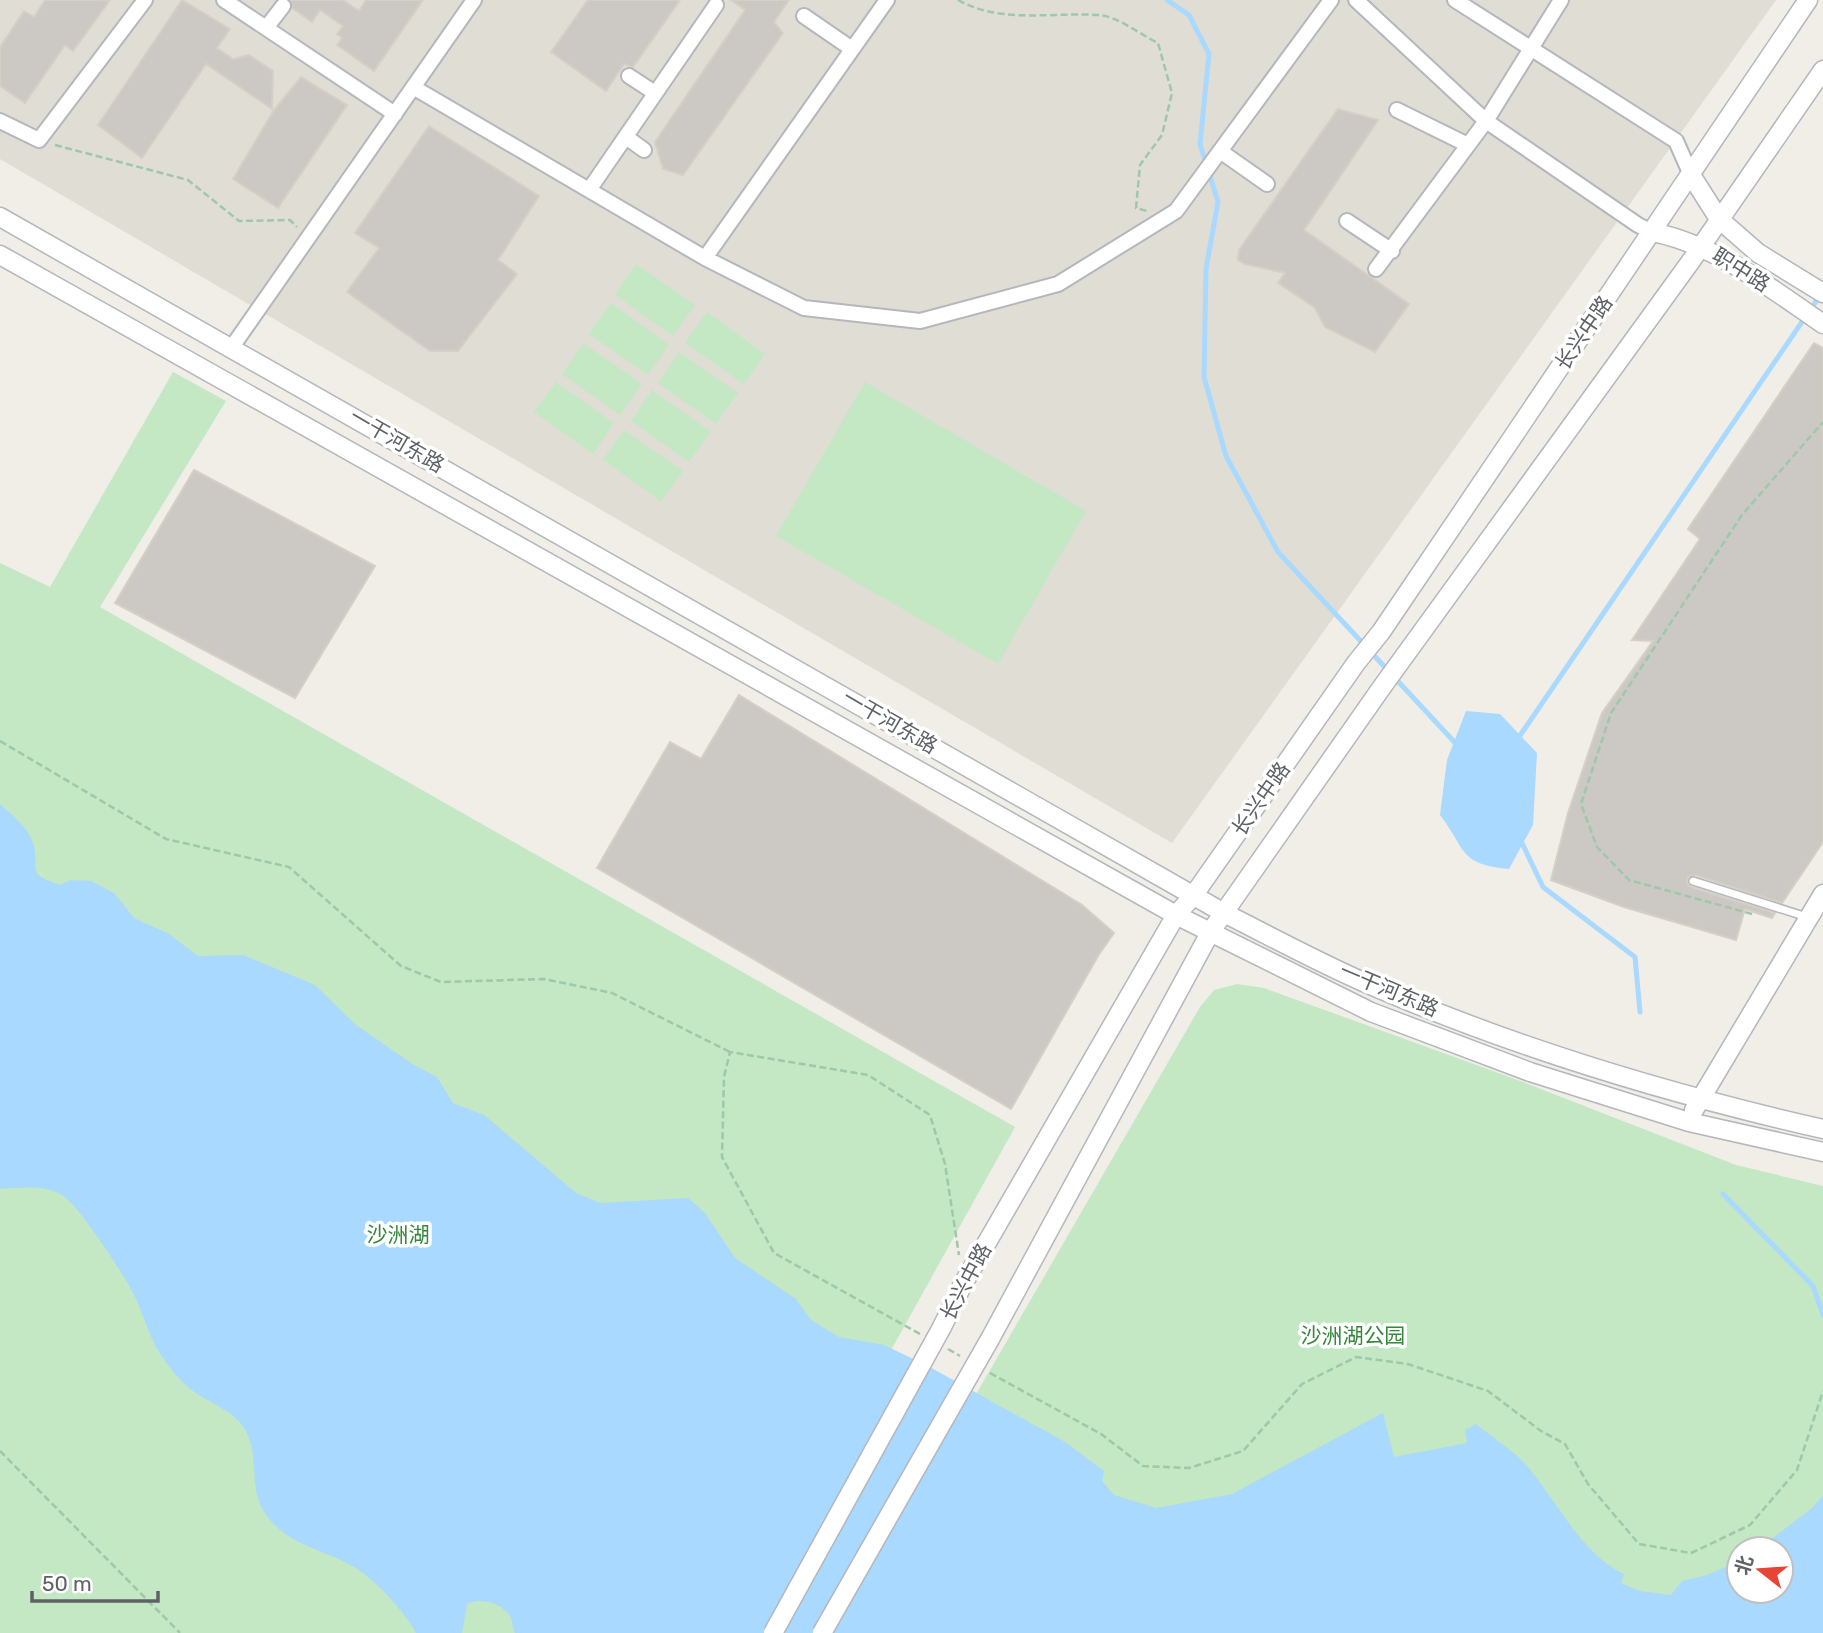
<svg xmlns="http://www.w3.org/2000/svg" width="1823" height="1633" font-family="Rubik,'Noto Sans SC',sans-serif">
<rect width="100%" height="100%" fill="#f0eee7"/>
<path fill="#e0ddd5" d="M0 0H1776L1172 843 0 159Z"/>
<path fill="#c4e7c4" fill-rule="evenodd" d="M636 264 695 305 673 336 615 295Z
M611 303 669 345 648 375 589 334Z
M707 312 765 354 744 384 685 343Z
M583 343 642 384 620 415 562 374Z
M679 352 738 393 716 424 658 383Z
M173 372 226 401 100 607 1015 1127 734 1633H0V563L50 587Z
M556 382 614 423 593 454 534 412Z
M865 382 1086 511 998 664 776 536Z
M652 390 711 432 689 462 631 421Z
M624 430 683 471 661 501 603 460Z
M1237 984 1264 988 1515 1079 1736 1165 1823 1186V1633H838L1200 1007 1214 990ZM1739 1549H1781V1591H1739Z"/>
<path fill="#a9d9fe" d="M1466 711 1500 714 1537 753 1533 825 1509 869C1458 864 1467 850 1440 815L1447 760Z
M0 804C12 815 28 827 33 843 41 869 23 873 60 885L70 880 91 881 114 893 134 918 169 934 198 956 243 955 315 985 356 1025 414 1065 437 1077 453 1103 484 1115 576 1193 601 1203 688 1198 705 1213 735 1258 796 1299 811 1320 839 1337 884 1345 928 1366 1065 1442 1104 1471 1102 1481 1114 1495 1156 1508 1232 1494 1383 1413 1394 1457 1467 1443 1465 1430 1476 1424C1492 1437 1513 1450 1527 1466 1557 1501 1581 1554 1624 1574L1621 1583 1640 1591 1671 1595 1682 1581 1707 1575 1739 1561V1591H1781V1549H1758L1811 1509 1823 1496V1633H515C512 1627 513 1621 510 1616 502 1603 480 1597 467 1604L462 1633H416C408 1615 373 1578 356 1568 323 1548 285 1546 263 1510 250 1487 258 1462 249 1438 239 1410 210 1405 189 1388 179 1380 166 1363 159 1352 148 1334 143 1312 133 1293 125 1276 77 1203 62 1195 44 1184 20 1188 0 1189Z"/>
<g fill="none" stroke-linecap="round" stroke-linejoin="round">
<path stroke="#a9d9fe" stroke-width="5" d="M1167 0 1189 15 1209 54 1200 144 1218 202 1206 269 1204 377 1226 456 1278 552 1459 747
M1517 740 1821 294
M1520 839 1543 887 1635 957 1640 1012
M1723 1194 1813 1286 1823 1315"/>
</g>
<path fill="#ccc9c4" stroke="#d5d0c5" stroke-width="2" d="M45 0H110L73 51 65 45 25 103 0 86V47L24 11 34 17Z
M182 0 230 29 217 48 233 59 249 55 273 71 272 109 206 64 142 158 98 125Z
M290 0H343L359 11 366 0H423L374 71 337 45 342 38 337 34 343 26 320 10 312 22 292 8Z
M588 0H680L633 67 624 64 606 91 551 52Z
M731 0H789L774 22 783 33 683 175 663 169 655 142 745 10Z
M301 77 347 105 278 208 233 179 274 110Z
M1338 109 1378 120 1304 230 1409 304 1375 352 1325 327 1315 308 1278 283 1285 273 1245 264 1238 260 1239 250Z
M429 126 539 196 498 260 517 274 458 351H430L347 292 379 248 355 233Z
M1814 343 1823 348V842L1782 903 1695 875 1688 877 1687 883 1691 887 1775 913 1772 918 1745 909 1736 940 1624 907 1551 880 1568 813 1602 713 1653 641 1632 640 1700 539 1688 529Z
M194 470 375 566 295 698 115 603Z
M739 695 1082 905 1114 933 1098 956 1011 1109 597 868 670 742 701 759Z"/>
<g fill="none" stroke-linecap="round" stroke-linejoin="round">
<g stroke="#b4b7bb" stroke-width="10">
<path id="service" d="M1693 881 1807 917"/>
</g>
<g stroke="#b4b7bb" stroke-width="18">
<path id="minor" d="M224 0 395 114
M1356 0 1486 121 1638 225 1652 232
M1455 0 1676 141 1691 175
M804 16 852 49
M266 28 283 6
M629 76 655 93
M413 87 705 258 804 308 920 321 1058 284 1176 211 1331 0
M1397 110 1468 145
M0 121 39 140 145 0
M626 137 644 150
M1220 151 1267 184
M589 190 716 5
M1347 221 1392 251
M705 258 887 0
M1376 269 1486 121 1561 0
M232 347 474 0"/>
</g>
<g stroke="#b4b7bb" stroke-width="21">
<path id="tertiary" d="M1691 175 1719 219 1758 253 1823 293
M0 217 1224 913C1276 939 1328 968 1382 990 1523 1050 1673 1095 1823 1129
M1652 232C1715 244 1770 288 1823 324
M0 255 1176 915 1371 1012 1530 1072 1689 1122 1823 1152
M1694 1110 1823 894
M942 1327 963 1284 1176 915 1193 896 1356 663 1381 632 1808 0
M990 1339 1211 931 1382 687 1691 261 1823 70"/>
</g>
<path stroke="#9dc8aa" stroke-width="2.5" stroke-dasharray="7 3.5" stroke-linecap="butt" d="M958 0C1000 24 1053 12 1099 15 1117 16 1141 35 1158 43L1172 93 1162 135 1140 165 1136 208 1147 211
M55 145 188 180 239 221 290 220 297 227
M0 741 166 839 289 867 401 966 441 982 544 979 612 993 730 1052
M1752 914 1629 880 1597 847 1581 804 1611 713 1742 515 1823 422
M920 1334 774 1253 722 1157 724 1077 730 1052 868 1075 930 1115 945 1164 959 1255
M948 1349 960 1356
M990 1373 1101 1434 1143 1466 1189 1468 1243 1451 1302 1384 1356 1357 1408 1364 1488 1391 1541 1431 1565 1444 1588 1484 1639 1544 1691 1553 1750 1525 1797 1470 1823 1391
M0 1451 180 1633"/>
<use href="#service" stroke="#fff" stroke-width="7"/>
<use href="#minor" stroke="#fff" stroke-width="14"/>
<use href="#tertiary" stroke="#fff" stroke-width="18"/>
<g stroke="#b4b7bb" stroke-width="21" stroke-linecap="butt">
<path id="tertiary-bridge" d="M773 1633 942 1327
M822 1633 990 1339"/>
</g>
<use href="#tertiary-bridge" stroke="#fff" stroke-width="18"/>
</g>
<g text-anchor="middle" stroke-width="7" stroke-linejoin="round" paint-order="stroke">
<g font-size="21" fill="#5e6267" stroke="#fff">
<text transform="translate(1741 270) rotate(32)" y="7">职中路</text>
<text transform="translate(1584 333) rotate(-56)" y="7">长兴中路</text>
<text transform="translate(397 441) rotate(30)" y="7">一干河东路</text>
<text transform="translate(890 722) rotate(30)" y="7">一干河东路</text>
<text transform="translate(1261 799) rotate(-55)" y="7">长兴中路</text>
<text transform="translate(1389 990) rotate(23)" y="7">一干河东路</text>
<text transform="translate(966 1282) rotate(-62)" y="7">长兴中路</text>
</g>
<g font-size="21" fill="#36863b" stroke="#fff">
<text x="398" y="1242">沙洲湖</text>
<text x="1353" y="1343">沙洲湖公园</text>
</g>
</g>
<g transform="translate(1760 1570) rotate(287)"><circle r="33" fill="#ffffff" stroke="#bfc0c2" stroke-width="2"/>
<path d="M0-5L12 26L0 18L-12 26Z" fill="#e84436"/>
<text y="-10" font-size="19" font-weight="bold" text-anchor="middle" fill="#5e6267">北</text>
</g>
<path d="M32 1591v10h126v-10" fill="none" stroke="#5e6267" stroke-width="3.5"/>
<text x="42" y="1591" font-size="21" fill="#5e6267" stroke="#ffffff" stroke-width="5" paint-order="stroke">50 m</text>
</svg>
